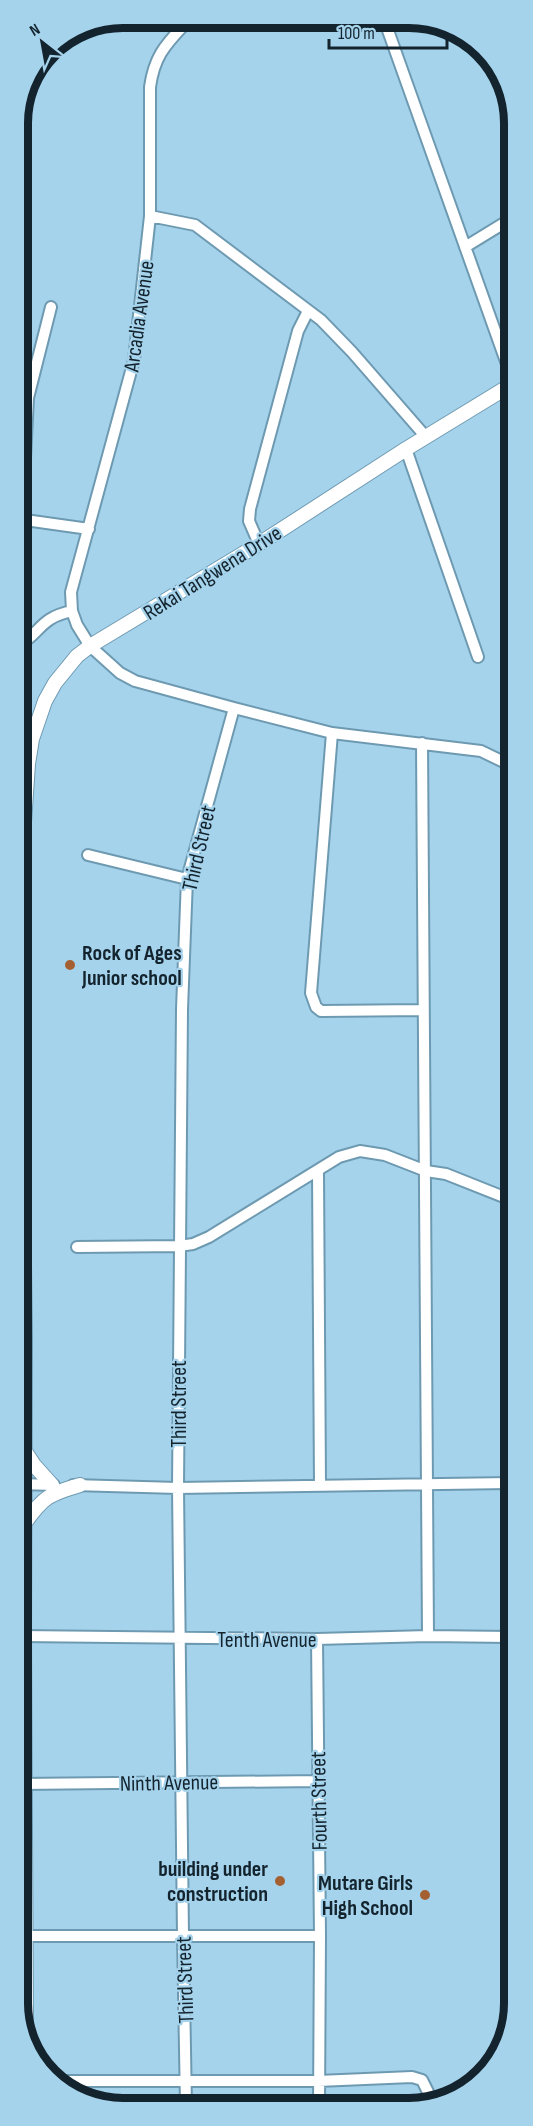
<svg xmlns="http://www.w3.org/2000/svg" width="533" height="2126" font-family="'Sofia Sans Condensed',sans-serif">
<rect width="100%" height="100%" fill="#a6d3ec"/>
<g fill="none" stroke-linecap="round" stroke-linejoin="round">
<g stroke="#6e9ab1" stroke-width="14">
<path id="minor" d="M385 22 514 384
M184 25C164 46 154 58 150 87V216L134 360 71 592 72 611 77 625 90 646 120 673 135 681 234 708 332 733 481 751 514 767
M150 216 195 225 321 320 352 352 426 437
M465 247 514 217
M406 449 478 657
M18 519 89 529
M22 519 28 398 51 307
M259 544 249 521 250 509 298 331 308 311
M18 646C42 632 39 618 72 611
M332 733 311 993 316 1007 321 1011 423 1010
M422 743 428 1636
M88 855 187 879
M318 1171 320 1485
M77 1247 179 1246 193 1244 209 1237 339 1157 360 1151 385 1155 426 1171 446 1174 514 1201
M19 1484 54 1485
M73 1485 178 1488 515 1483
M19 1636 317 1639 428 1636 515 1637
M317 1639 320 1936 319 2107
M19 1784 318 1781
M19 1936H320
M60 2081H318L412 2077 422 2080 428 2092V2105
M186 2106 183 1936 178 1488 182 1009 187 879 234 708"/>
</g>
<g stroke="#6e9ab1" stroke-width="16">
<path id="major" d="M24 1450 34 1465 52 1485
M24 1524C43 1497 49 1494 80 1485
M26 2032 24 1636 25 1339 19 895 28 764 32 739 45 701 55 683 77 656 90 646 259 544 406 449 514 383"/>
</g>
<use href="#minor" stroke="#fff" stroke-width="10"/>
<use href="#major" stroke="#fff" stroke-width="14"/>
</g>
<g fill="#a56032" stroke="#a6d3ec" stroke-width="2">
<circle cx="70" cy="965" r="6"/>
<circle cx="280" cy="1881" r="6"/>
<circle cx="425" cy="1895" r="6"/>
</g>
<g text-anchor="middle" stroke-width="4.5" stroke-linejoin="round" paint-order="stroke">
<g font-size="22" fill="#13242e" stroke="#a6d3ec">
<text transform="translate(138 316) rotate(-82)" y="8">Arcadia Avenue</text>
<text transform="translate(212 572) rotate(-32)" y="8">Rekai Tangwena Drive</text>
<text transform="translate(198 848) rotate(-77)" y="8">Third Street</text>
<text transform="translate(178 1404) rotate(-90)" y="8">Third Street</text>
<text x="267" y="1647">Tenth Avenue</text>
<text transform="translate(169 1782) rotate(-1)" y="8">Ninth Avenue</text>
<text transform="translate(318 1801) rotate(-91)" y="8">Fourth Street</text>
<text transform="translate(184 1980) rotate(-92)" y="8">Third Street</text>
</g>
<g font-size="22" font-weight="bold" fill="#13242e" stroke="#a6d3ec" text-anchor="end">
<text x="82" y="960" text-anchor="start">Rock of Ages<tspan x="82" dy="25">Junior school</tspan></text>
<text x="268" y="1876">building under<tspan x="268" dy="25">construction</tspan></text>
<text x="413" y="1890">Mutare Girls<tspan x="413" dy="25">High School</tspan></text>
</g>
</g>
<path d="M0 0H533V2126H0ZM123 28H409A95 95 0 0 1 504 123V2003A95 95 0 0 1 409 2098H123A95 95 0 0 1 28 2003V123A95 95 0 0 1 123 28Z" fill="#a6d3ec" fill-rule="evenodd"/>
<path fill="none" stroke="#13242e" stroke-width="8" d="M123 28H409A95 95 0 0 1 504 123V2003A95 95 0 0 1 409 2098H123A95 95 0 0 1 28 2003V123A95 95 0 0 1 123 28Z"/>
<g transform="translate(42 42) rotate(329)" stroke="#a6d3ec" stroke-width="4.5" paint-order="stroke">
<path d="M0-4.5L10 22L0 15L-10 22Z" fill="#13242e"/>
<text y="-9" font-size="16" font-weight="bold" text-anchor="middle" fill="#13242e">N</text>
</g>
<path d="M329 39v9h118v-9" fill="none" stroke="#13242e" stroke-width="3"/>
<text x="338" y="39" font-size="18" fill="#13242e" stroke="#a6d3ec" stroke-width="4.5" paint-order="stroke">100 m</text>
</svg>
